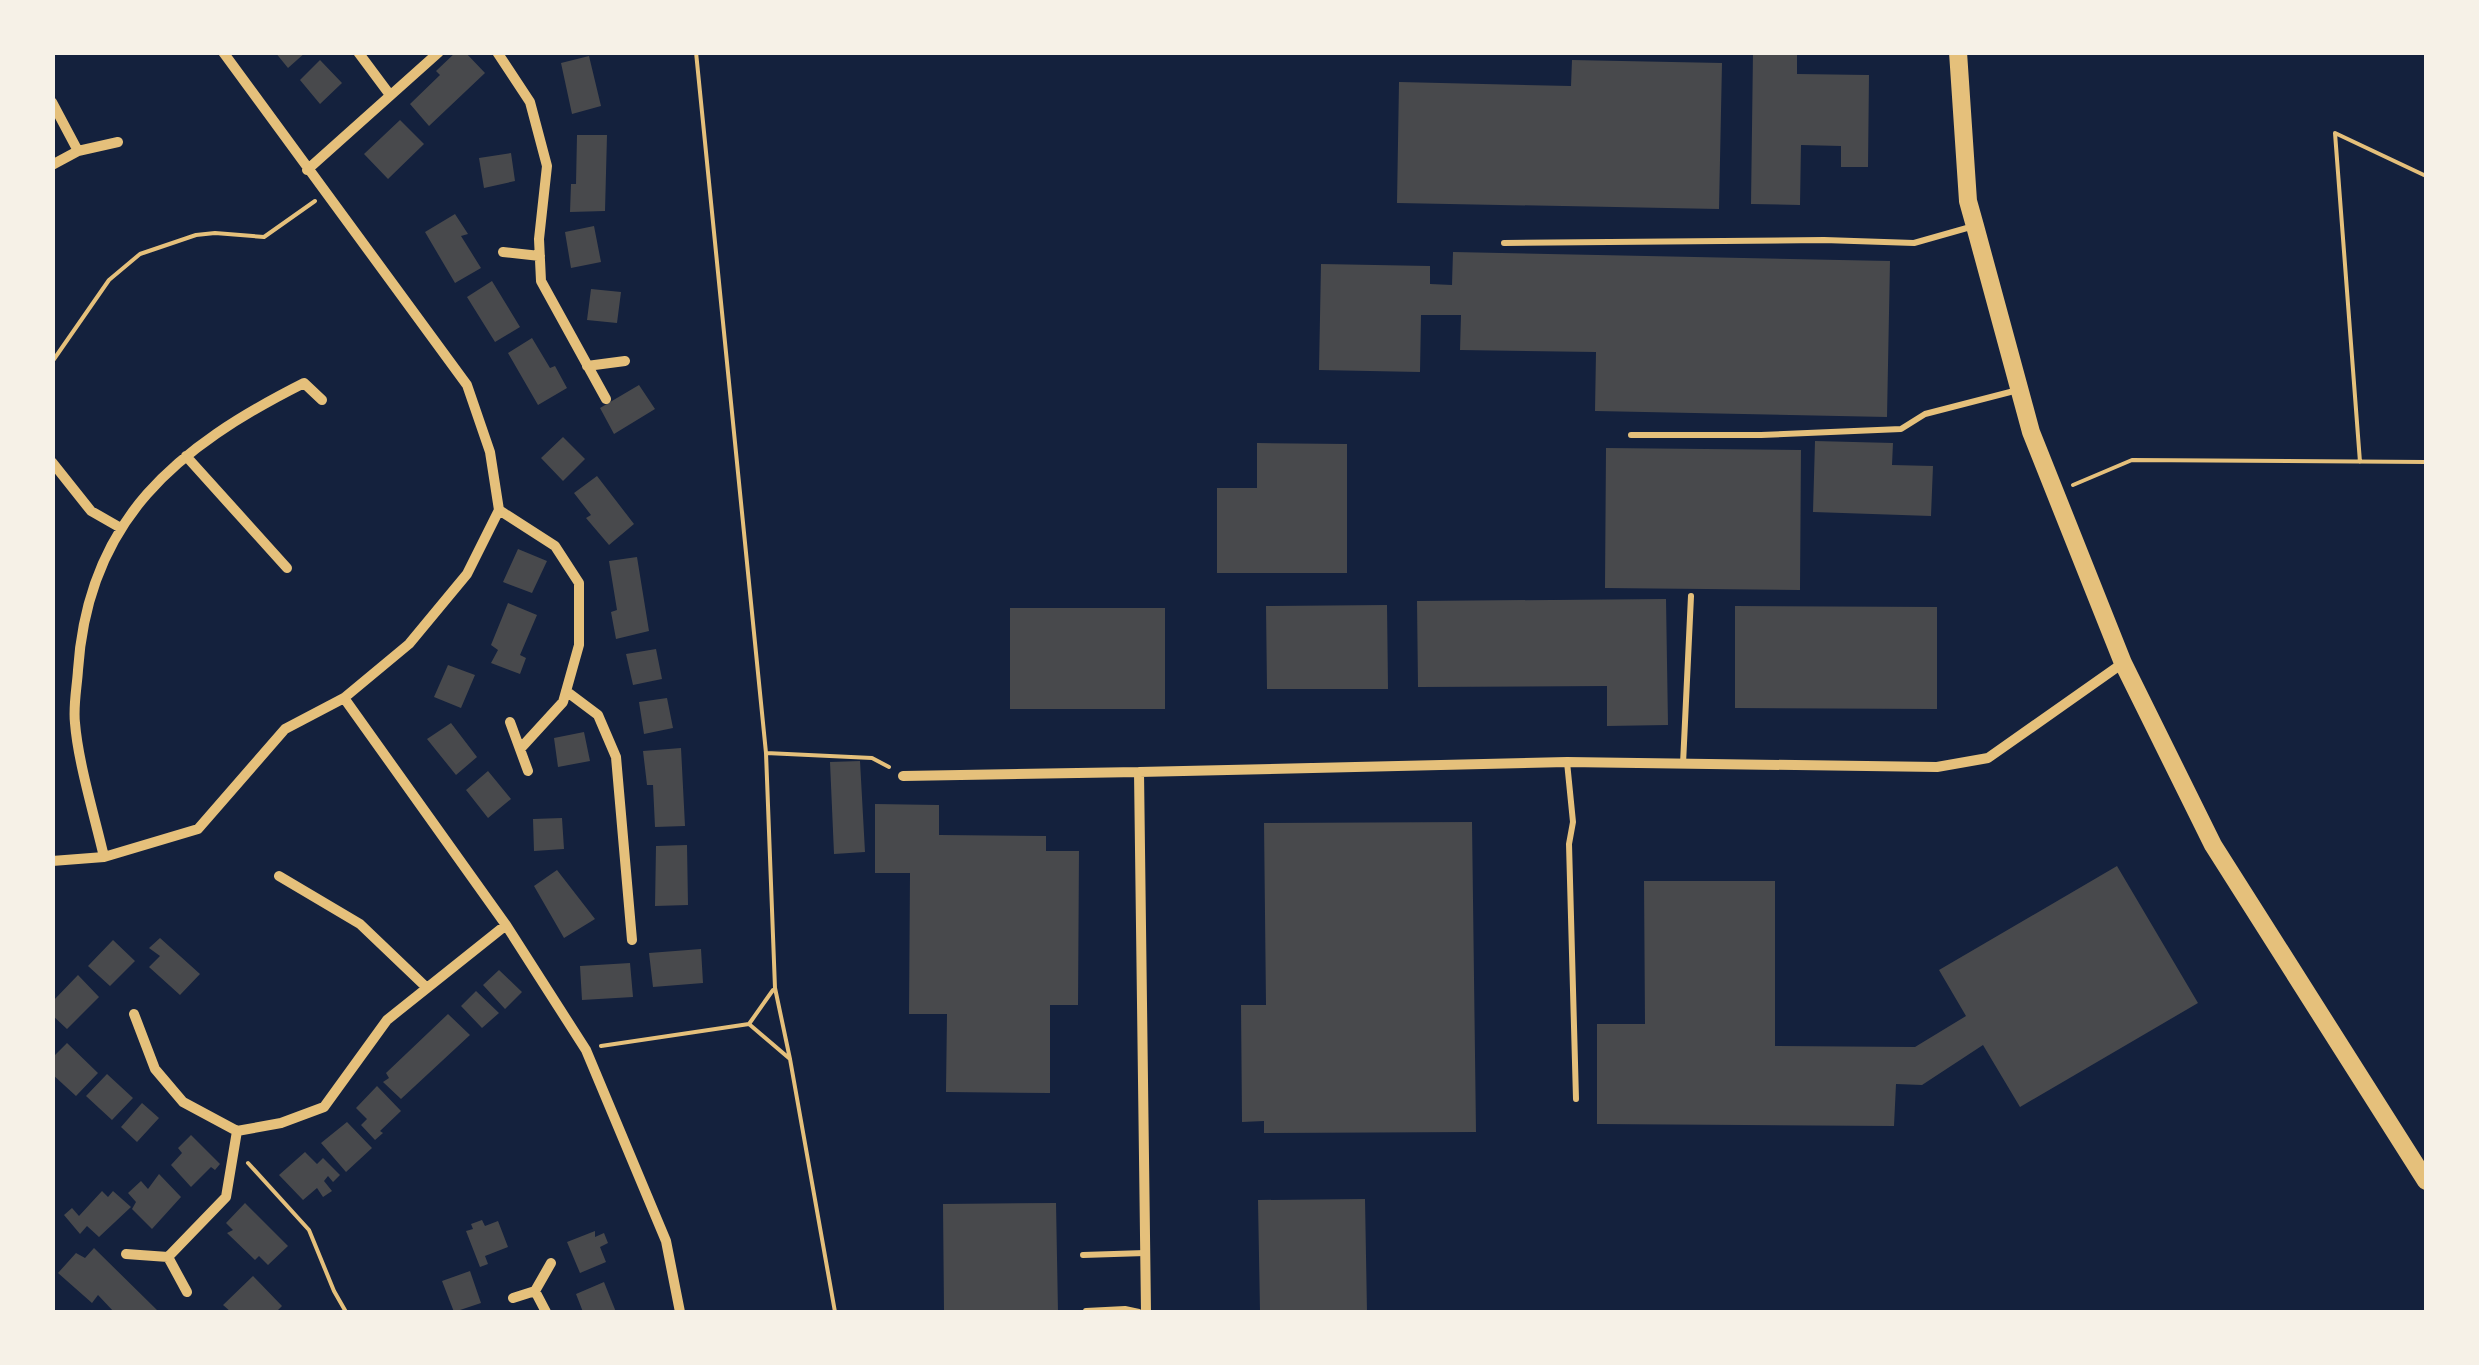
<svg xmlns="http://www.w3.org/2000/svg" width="2479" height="1365" font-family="'Roboto Condensed',sans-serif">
<rect width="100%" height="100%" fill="#14213d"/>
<path fill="#48494c" d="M275 52H306L288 68Z
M456 52H465L485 73 429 126 410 104 440 75 436 71Z
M1753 52H1797V74L1869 75 1868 167H1841V146L1801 145 1800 205 1751 204Z
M589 56 601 106 572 114 561 63Z
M320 60 342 83 320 104 300 80Z
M1572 60 1722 63 1719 209 1397 203 1399 82 1571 86Z
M400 120 424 144 388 179 364 154Z
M577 135H607L605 211 570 212 571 184H576Z
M511 153 515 181 484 188 479 158Z
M455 214 468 234 461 236 481 268 455 283 425 232Z
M594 226 601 262 571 268 565 232Z
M1453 252 1890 261 1887 417 1595 411 1596 352 1460 350 1461 315H1421L1420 372 1319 370 1321 264 1430 266V284L1452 285Z
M492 281 520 327 495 342 467 297Z
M591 289 621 292 617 323 587 320Z
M532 338 550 368 555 366 567 388 538 405 508 353Z
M639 385 655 409 614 434 600 408Z
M563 437 585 459 563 481 541 458Z
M1815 441 1893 443 1892 465 1933 466 1931 516 1813 512Z
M1257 443 1347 444V573H1217V488H1257Z
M1606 448 1801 450 1800 590 1605 588Z
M597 476 634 524 609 545 586 518 591 515 574 493Z
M518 549 547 561 532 593 503 582Z
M637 557 649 631 616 639 611 612 617 610 609 561Z
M1666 599 1668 725 1607 726V686L1418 687 1417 601Z
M508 603 537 615 520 655 526 658 520 674 491 663 498 650 491 645Z
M1387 605 1388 689H1267L1266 606Z
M1735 606 1937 607V709L1735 708Z
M1010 608H1165V709H1010Z
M656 649 662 679 633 685 626 654Z
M448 665 475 675 461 708 434 697Z
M667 698 673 728 644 734 639 702Z
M451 723 477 757 456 775 427 739Z
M584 732 590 761 558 767 554 738Z
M681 748 685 826 655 827 653 785H647L643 751Z
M860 761 865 852 834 854 830 762Z
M488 771 511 799 488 818 466 790Z
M875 804 939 805V835L1046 836V851H1079L1078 1005H1050V1093L946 1092 947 1014H909L910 873H875Z
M562 818 564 849 534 851 533 819Z
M1472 822 1476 1132 1264 1133V1121L1242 1122 1241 1005H1266L1264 823Z
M687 845 688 905 655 906 656 846Z
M2117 866 2198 1003 2020 1107 1983 1045 1922 1085 1896 1084 1894 1126 1597 1124V1024H1645L1644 881H1775V1046L1915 1047 1966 1016 1939 970Z
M557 870 595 919 564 938 534 886Z
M160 938 200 974 180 995 149 967 160 956 149 948Z
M113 940 135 961 110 986 88 966Z
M701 949 703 983 653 987 649 953Z
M630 963 633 997 582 1000 580 966Z
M499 970 522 992 505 1009 483 985Z
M78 975 99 997 67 1029 52 1015V1002Z
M476 991 499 1013 482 1028 461 1006Z
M448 1014 470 1035 401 1099 383 1082 389 1078 386 1073Z
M67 1043 98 1073 76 1096 52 1074V1058Z
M107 1074 133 1098 112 1120 86 1096Z
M377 1086 401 1111 380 1131 383 1133 375 1140 361 1125 367 1119 356 1108Z
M142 1103 159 1118 137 1142 121 1127Z
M347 1122 372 1148 346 1172 321 1143Z
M191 1135 220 1164 215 1170 211 1167 191 1187 171 1165 182 1153 178 1148Z
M305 1152 317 1164 323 1158 340 1175 333 1182 328 1176 324 1181 332 1191 323 1197 317 1188 303 1200 279 1175Z
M159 1174 181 1197 152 1229 132 1209 136 1202 128 1193 141 1181 148 1189Z
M102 1191 108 1197 113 1191 131 1207 99 1237 87 1226 80 1234 64 1215 72 1208 79 1216Z
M1365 1199 1367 1312H1260L1258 1200Z
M245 1203 288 1246 268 1265 259 1256 255 1260 227 1233 233 1230 226 1223Z
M1056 1203 1058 1312H944L943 1204Z
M482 1220 485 1226 498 1221 508 1247 485 1256 488 1264 480 1267 466 1231 473 1229 471 1224Z
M595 1231V1237L604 1233 608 1243 600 1247 606 1262 580 1273 567 1242Z
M94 1248 157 1310 114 1312 98 1295 92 1303 58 1273 76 1253 85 1258Z
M470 1271 481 1303 454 1312 442 1281Z
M253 1276 282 1306 276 1312H231L223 1305Z
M604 1282 616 1312H583L576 1294Z"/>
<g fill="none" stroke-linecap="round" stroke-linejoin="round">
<path stroke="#e5c07b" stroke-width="4" d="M696 52 766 753 775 988 790 1059 835 1312
M52 362 109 280 140 254 196 235 215 233 264 237 315 201
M2360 462 2335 133 2426 176
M2073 485 2132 460 2426 462
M766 753 872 758 889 767
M773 990 749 1024 790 1059
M601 1046 749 1024
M248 1163 309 1230 334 1291 346 1312"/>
<path stroke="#e5c07b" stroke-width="6" d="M1504 243 1824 240 1914 243 1974 226
M1631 435H1761L1901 429 1925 414 2018 390
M1567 762 1573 822 1569 844 1576 1099
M1683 764 1691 596
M1083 1255 1145 1253
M1086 1311 1125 1309 1139 1312"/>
<path stroke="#e5c07b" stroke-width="10" d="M358 52 390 95
M497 52 530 102 547 166 539 239 541 281 606 399
M52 102 78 151
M52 165 78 151 118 142
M307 170 439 52
M503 252 540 256
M587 366 625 361
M186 456 287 568
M52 462 91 511 119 527
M499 510 555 546 579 583V645L563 702 520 749
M566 691 598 715 616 757 632 940
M344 698 506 925 586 1050 666 1241 680 1312
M510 722 528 771
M903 776 1139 772
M104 857C95 818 78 762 75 723 73 706 77 687 78 670 88 519 177 447 304 383L322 400
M52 861 104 857 198 829 285 729 344 698 409 644 467 574 499 510 490 452 467 385 223 52
M279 876 360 924 427 988
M134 1014 155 1069 183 1102 237 1131 281 1123 324 1107 387 1020 506 925
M126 1254 168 1257 187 1292
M168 1257 226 1197 237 1131
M535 1291 546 1312
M513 1298 535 1291 551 1263
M1146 1312 1139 772 1567 762 1937 767 1988 758 2123 663"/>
<path stroke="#e5c07b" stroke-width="18" d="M1958 52 1968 201 1975 226 2031 432 2123 663 2213 845 2426 1181"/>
</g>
<rect width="2479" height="1365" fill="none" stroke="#f6f1e7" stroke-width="110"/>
</svg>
